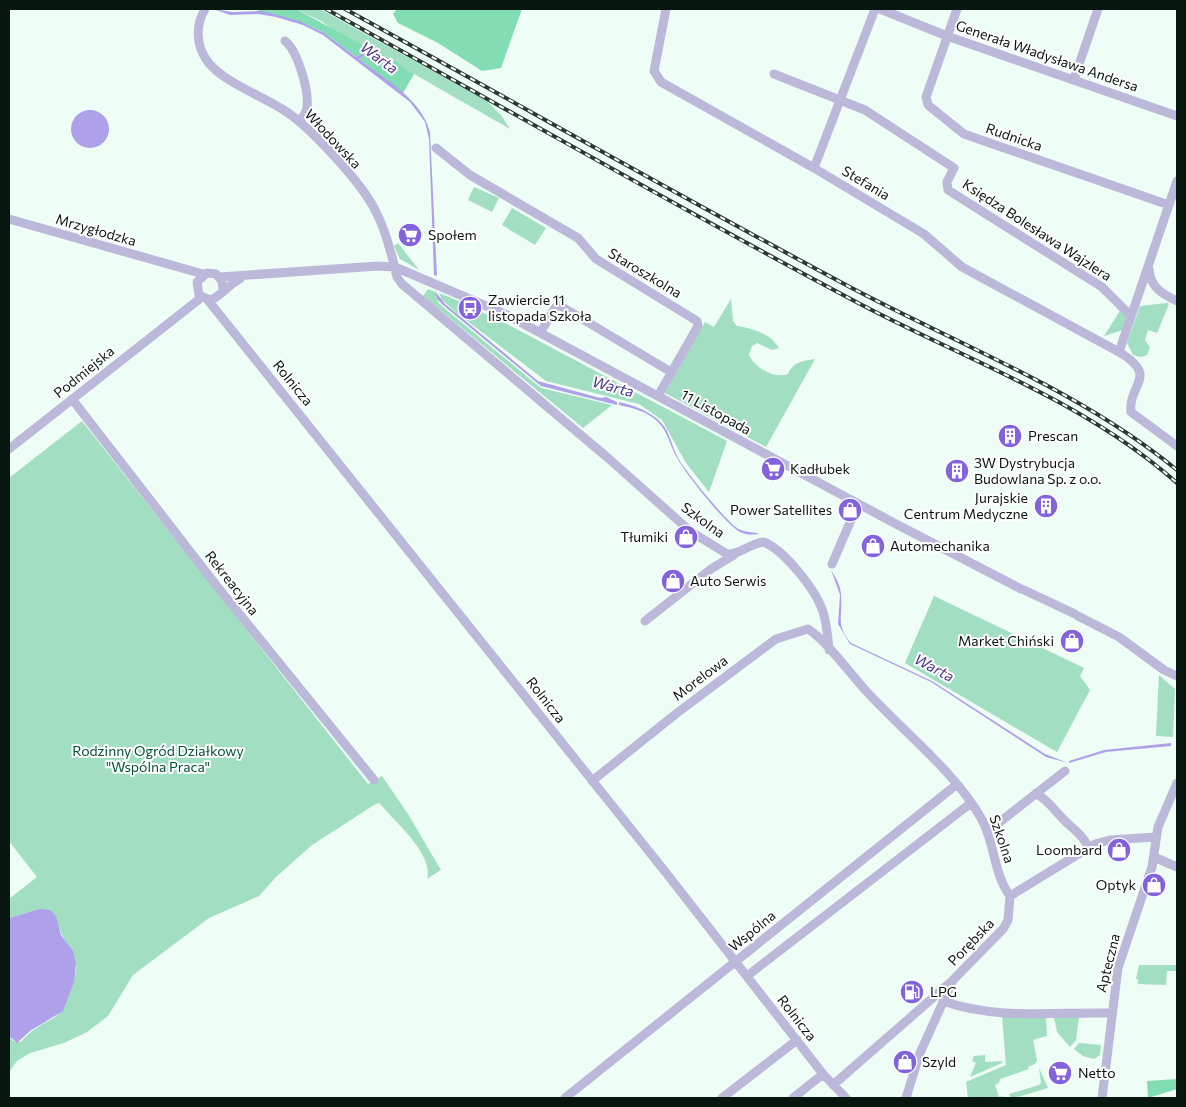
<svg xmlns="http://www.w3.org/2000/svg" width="1186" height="1107" font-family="Commissioner,sans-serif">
<rect width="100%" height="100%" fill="#eefdf5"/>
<path fill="#a2dec1" d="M296 9H320L487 101 501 115 510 129 414 74 396 61 335 32 323 22Z
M474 187 499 198 492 212 468 200Z
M512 208 546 228 535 245 502 225Z
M398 243 419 270 400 259 394 246Z
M428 289 435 292 438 302 443 307 541 388 612 405 583 428 423 296Z
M439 293 466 304 465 307 474 311 475 309 509 325 727 441 709 492 686 463 662 420 639 404 546 381 458 314 442 300Z
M731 299 733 321 737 326C754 329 770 333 779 348L772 350 757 343 752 346 749 355C755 368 774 379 788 374 793 362 803 361 815 359L766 447 665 393 705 322 714 327Z
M1167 303 1169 304 1157 333 1148 330 1145 340 1150 347 1147 355 1141 357 1133 355 1127 343 1140 306Z
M1121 309 1126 317 1123 330 1104 336Z
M82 421 368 784 382 776 408 814 441 870 427 879C434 855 397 824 383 807L379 803 374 805 312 845 276 877 259 896 209 918 133 975 108 1016 87 1032 64 1043 30 1053 17 1061 9 1072V1036L13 1041 21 1042C30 1030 42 1025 55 1017 65 1010 77 976 76 964 73 949 60 937 57 921L39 909 9 918V899L37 877 9 841V478Z
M934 596 1084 668 1080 676 1090 690 1057 752 905 663Z
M1159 675 1175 689 1173 737 1156 736Z
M1139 965H1177V971H1167L1166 985 1138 984V979H1136Z
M1002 1016 1046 1017 1047 1036 1033 1040 1037 1060 1035 1064 1028 1067 1029 1069 1000 1079 999 1083 995 1085 999 1097 1003 1096V1098H968L966 1082 1006 1065Z
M1079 1017 1076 1040 1070 1047 1057 1032 1054 1018Z
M1079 1043 1101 1045 1100 1055 1094 1059 1083 1056 1074 1049Z
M985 1055V1062L1002 1061V1063L970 1077 976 1063 972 1061 974 1056Z
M1039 1068 1048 1088 1014 1098 1010 1097 1009 1094 1039 1085 1041 1083Z"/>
<path fill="#83ddb4" d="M257 9H296L370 49 356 57 324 33 312 27 258 11Z
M397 9H522L501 68 482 71 438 43 398 23 393 14Z
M373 50 396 61 414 74 403 93 359 59Z
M1177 1079V1089L1148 1098 1147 1081Z"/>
<path fill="#aea1ea" d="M213 9 232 12 262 11 299 21 324 33 356 57 370 49 373 50 359 59C385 80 421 98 430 132L437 276 434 275 429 139 425 122 410 102 323 35 303 25 276 17 258 14 230 15Z
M71 129a19 19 0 1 1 38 0a19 19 0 1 1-38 0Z
M435 291 445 304 538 381 600 398 606 397 617 402V405L541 386 443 305 437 299Z
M619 402C637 406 658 414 667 431 672 442 674 452 681 463 696 484 714 506 733 525 743 534 754 531 759 534 753 535 746 535 740 532 725 524 686 474 677 458 670 446 668 431 657 421 646 411 633 408 619 405Z
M831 570C836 578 841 586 841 596 843 617 835 624 851 643L932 681 1045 754 1068 763 1046 757 931 682 850 644 838 624 840 595Z
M1171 743V746L1106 752 1069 763V761L1104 750Z
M39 909 50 910 56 916 61 935 73 951 76 963 74 982 63 1011 30 1031 17 1043 9 1036V918Z"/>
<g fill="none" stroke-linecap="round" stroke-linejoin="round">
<path stroke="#bcb8d9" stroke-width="9" d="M205 9C195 26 196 46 208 62 222 81 262 96 282 109 308 124 363 184 376 212 386 231 392 255 397 277L402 284 608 458 690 531 727 554C740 555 750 543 764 542 785 551 816 590 823 612 827 624 828 638 829 650
M666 9 654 71 661 82 814 168 924 234 962 267 1119 352
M880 9 947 36 1177 116
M957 9 926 97 928 105 964 134 1169 205
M285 41C298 51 309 91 307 107 307 112 303 117 300 121
M774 74 865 110 954 168 947 182 948 190 1102 287 1131 316
M1074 79 1098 9
M436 148 470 175 578 238 596 259 697 321 698 326 658 396
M814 168 875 9
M1177 181 1119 352C1160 377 1128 383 1131 412L1177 446
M9 219 203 274
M1149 269C1150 287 1162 294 1177 301
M220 277 378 266 395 267 507 315 896 524 1021 589
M223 290 222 281 216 274 207 273 197 282 199 295 210 300C219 298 229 284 240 279
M207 299 667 874 823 1074 846 1098
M540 333 555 308 559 305 671 372
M72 399 216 585 374 780
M9 449 202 297
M832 564 858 504
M1024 590 1075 614
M1078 616 1119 637 1164 670 1177 676
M645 621 711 569 734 555
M592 781 677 713 776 639 808 629C827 641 852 676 868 693 904 732 954 771 981 818 995 842 993 873 1010 896
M1036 793C1051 803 1053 809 1065 821 1074 830 1082 834 1088 847
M987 832 1065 771
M1154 857 1177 867
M747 976 971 803
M943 1001C996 1020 1055 1012 1111 1013
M833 1085 951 982
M565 1098 956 785
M722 1098 797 1040
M793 1098 823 1074
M906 1098 920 1053 953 980 1003 929 1008 920 1010 896 1095 844 1110 840 1156 837
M1102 1098 1118 968 1152 867 1158 827 1177 783"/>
<g stroke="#293831" stroke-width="4">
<path id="rail" d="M326 9C505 108 682 210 862 305 969 361 1086 402 1177 483
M345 9C513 101 679 196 848 286 959 345 1079 390 1177 470"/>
</g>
<use href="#rail" stroke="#fff" stroke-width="2" stroke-dasharray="5.5" stroke-linecap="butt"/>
</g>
<defs>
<g id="supermarket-disc" transform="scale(1.25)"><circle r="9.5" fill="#8262dd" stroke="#fff"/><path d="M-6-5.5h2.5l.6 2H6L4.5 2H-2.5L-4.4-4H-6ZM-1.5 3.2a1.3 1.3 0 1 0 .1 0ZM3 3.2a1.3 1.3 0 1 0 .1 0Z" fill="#fff"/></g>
<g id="bus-disc" transform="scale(1.25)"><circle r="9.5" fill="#8262dd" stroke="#fff"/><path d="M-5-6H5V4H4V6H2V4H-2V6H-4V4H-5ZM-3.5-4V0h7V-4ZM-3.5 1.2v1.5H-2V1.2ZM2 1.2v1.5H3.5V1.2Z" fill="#fff"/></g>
<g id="building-disc" transform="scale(1.25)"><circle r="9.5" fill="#8262dd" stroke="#fff"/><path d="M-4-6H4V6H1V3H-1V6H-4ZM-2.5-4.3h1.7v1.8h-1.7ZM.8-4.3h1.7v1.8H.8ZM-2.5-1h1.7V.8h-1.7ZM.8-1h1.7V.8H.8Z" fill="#fff"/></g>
<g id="shop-disc" transform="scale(1.25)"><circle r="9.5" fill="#8262dd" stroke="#fff"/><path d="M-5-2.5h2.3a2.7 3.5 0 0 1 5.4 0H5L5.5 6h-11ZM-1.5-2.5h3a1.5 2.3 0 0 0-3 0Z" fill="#fff"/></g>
<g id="fuel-disc" transform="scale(1.25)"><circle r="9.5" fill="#8262dd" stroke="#fff"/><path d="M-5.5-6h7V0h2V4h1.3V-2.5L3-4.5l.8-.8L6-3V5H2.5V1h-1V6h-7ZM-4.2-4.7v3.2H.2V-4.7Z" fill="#fff"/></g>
</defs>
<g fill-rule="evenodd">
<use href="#supermarket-disc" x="410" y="235"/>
<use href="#bus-disc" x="470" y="308"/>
<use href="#building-disc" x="1010" y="436"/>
<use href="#supermarket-disc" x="773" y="469"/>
<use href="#building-disc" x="957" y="471"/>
<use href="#building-disc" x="1046" y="506"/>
<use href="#shop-disc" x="850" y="510"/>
<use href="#shop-disc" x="686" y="537"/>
<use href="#shop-disc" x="873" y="546"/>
<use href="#shop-disc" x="673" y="581"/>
<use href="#shop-disc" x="1072" y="641"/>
<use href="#shop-disc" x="1119" y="850"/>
<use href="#shop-disc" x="1154" y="885"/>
<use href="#fuel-disc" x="912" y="992"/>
<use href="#shop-disc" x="905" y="1062"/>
<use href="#supermarket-disc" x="1060" y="1073"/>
</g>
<g text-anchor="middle" stroke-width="4" stroke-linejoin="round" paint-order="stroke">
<g font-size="14" fill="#07160f" stroke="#fff">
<text transform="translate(1047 56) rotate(19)" y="5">Generała Władysława Andersa</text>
<text transform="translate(1014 137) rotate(19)" y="5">Rudnicka</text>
<text transform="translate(333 139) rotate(47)" y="5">Włodowska</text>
<text transform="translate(866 183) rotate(31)" y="5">Stefania</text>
<text transform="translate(96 230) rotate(16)" y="5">Mrzygłodzka</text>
<text transform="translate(1037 230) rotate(33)" y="5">Księdza Bolesława Wajzlera</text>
<text transform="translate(645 273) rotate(31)" y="5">Staroszkolna</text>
<text transform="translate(84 372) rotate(-39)" y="5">Podmiejska</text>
<text transform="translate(293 383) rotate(51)" y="5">Rolnicza</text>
<text transform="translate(716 412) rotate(29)" y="5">11 Listopada</text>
<text transform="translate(703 520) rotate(36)" y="5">Szkolna</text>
<text transform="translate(232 583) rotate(52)" y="5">Rekreacyjna</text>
<text transform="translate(700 678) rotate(-37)" y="5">Morelowa</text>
<text transform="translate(546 700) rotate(52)" y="5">Rolnicza</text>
<text transform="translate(1002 839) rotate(71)" y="5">Szkolna</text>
<text transform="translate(752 931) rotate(-39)" y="5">Wspólna</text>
<text transform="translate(971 942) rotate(-46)" y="5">Porębska</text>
<text transform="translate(1108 963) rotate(-76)" y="5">Apteczna</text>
<text transform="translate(797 1018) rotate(52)" y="5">Rolnicza</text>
</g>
<g font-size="14" fill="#07160f" stroke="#fff" text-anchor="start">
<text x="428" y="240">Społem</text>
<text x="488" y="305">Zawiercie 11<tspan x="488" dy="16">listopada Szkoła</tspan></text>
<text x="1028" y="441">Prescan</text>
<text x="974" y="468">3W Dystrybucja<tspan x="974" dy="16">Budowlana Sp. z o.o.</tspan></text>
<text x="790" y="474">Kadłubek</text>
<text x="1028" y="503" text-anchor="end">Jurajskie<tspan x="1028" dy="16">Centrum Medyczne</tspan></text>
<text x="832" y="515" text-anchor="end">Power Satellites</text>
<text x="668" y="542" text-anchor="end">Tłumiki</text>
<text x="890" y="551">Automechanika</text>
<text x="690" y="586">Auto Serwis</text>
<text x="1054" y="646" text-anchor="end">Market Chiński</text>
<text x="1102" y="855" text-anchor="end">Loombard</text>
<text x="1136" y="890" text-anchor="end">Optyk</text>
<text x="930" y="997">LPG</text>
<text x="922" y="1067">Szyld</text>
<text x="1078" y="1078">Netto</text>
</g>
<g font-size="14" fill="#035036" stroke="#fff">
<text x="158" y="756">Rodzinny Ogród Działkowy<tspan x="158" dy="16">"Wspólna Praca"</tspan></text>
</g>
<g font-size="15" font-style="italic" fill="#4d358a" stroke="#fff">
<text transform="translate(379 58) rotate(36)" y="5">Warta</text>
<text transform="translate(613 387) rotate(15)" y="5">Warta</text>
<text transform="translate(934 668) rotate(28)" y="5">Warta</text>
</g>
</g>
<rect width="1186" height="1107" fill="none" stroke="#07160f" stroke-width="20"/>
</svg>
